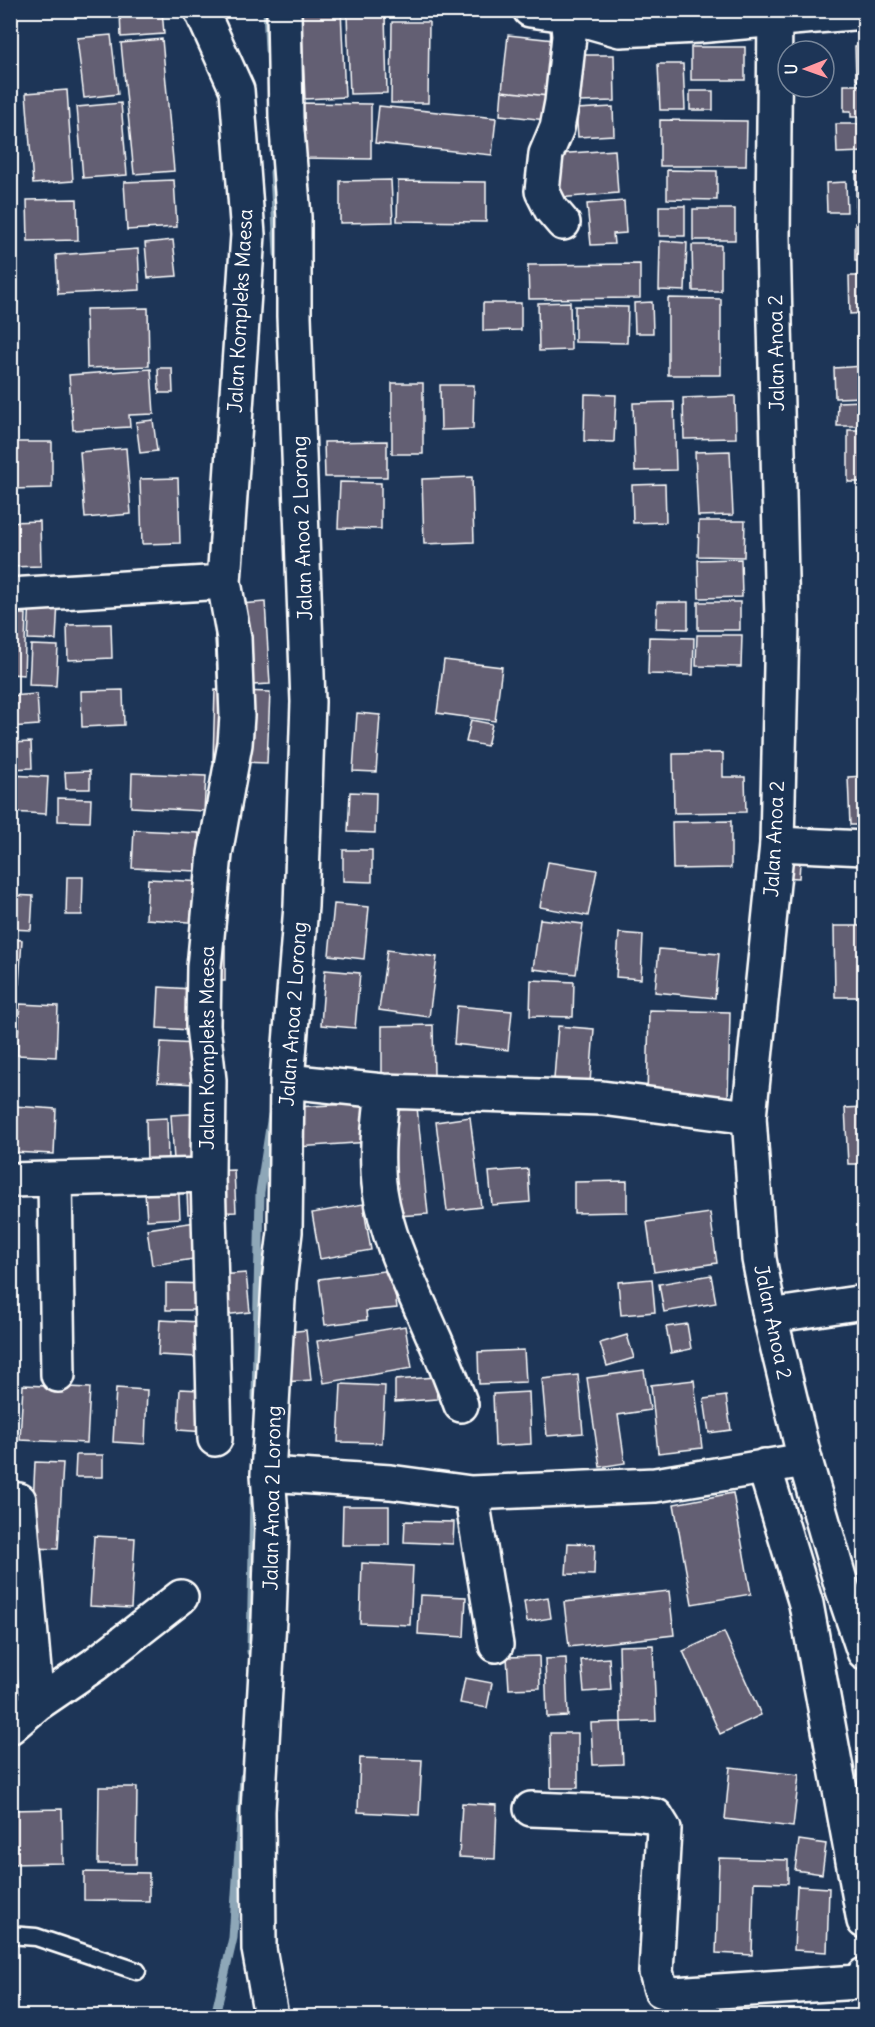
<svg xmlns="http://www.w3.org/2000/svg" width="875" height="2027" font-family="Delius,sans-serif">
<rect width="100%" height="100%" fill="#1d3557"/>
<filter id="ink" filterUnits="userSpaceOnUse"><feTurbulence type="fractalNoise" baseFrequency=".0167" numOctaves="2"/><feDisplacementMap in="SourceGraphic" scale="12" xChannelSelector="R" yChannelSelector="G"/><feConvolveMatrix kernelMatrix="1 2 1 2 8 2 1 2 1" color-interpolation-filters="sRGB"/></filter>
<g filter="url(#ink)">
<g fill="none" stroke-linecap="round" stroke-linejoin="round">
<path stroke="#8ea7b8" stroke-width="9" d="M267 10 269 50
M274 172 278 254
M256 1400 260 1192 272 1115
M251 1652 254 1498
M215 2016 233 1938 244 1777"/>
</g>
<path fill="#635e73" stroke="#fff" stroke-width="1.5" d="M120 10H162L164 34 121 37Z
M301 10H341L345 97 305 99Z
M385 14 387 93 350 94 347 15Z
M392 22H429L428 103H391Z
M111 35 118 94 84 98 77 38Z
M508 35 554 40 548 96 502 91Z
M162 39 174 171 134 174 121 43Z
M855 46H864V80H856Z
M691 47H745V80H691Z
M577 55H614L615 101 578 102Z
M658 64H683L685 110H660Z
M844 85H864V117H851V111H844Z
M67 90 73 181 33 184 26 93Z
M502 91 548 96 546 120 500 115Z
M690 91H713V110H690Z
M121 103 127 175 83 178 77 107Z
M301 103 371 104V159L300 158Z
M379 106 496 118 492 155 375 143Z
M613 107 614 135 578 137 576 109Z
M660 120 747 121 746 166H660Z
M836 124H864V152L837 153Z
M615 150 618 193 558 198 555 154Z
M667 170 717 171V200L667 199Z
M856 172H864V212H856Z
M174 180 177 227 127 230 124 182Z
M391 180 393 222 340 223V181Z
M398 181 486 182V222L397 221Z
M846 182 847 212H827L826 183Z
M77 199 78 240 28 241 27 200Z
M624 201 626 233 613 234 614 244 591 245 587 204Z
M659 206H685V236H659Z
M693 209H735V240H693Z
M855 223H864V261H855Z
M173 240 177 276 148 278 145 243Z
M660 241 687 243 685 291 659 290Z
M692 245H721V291H693Z
M138 249 140 290 58 294 56 255Z
M640 264V298L529 299 528 265Z
M849 276H864V313L850 314Z
M668 298 721 299V375H668Z
M570 302 571 350 539 351 538 303Z
M652 302 653 333H635L634 303Z
M483 303H521V330L483 331Z
M575 306 628 307 627 343 575 342Z
M148 308 149 366 87 368 86 309Z
M864 366V397L835 398 834 368Z
M158 368H172L173 393H159Z
M151 369 154 414 129 415 130 427 73 430 69 375Z
M392 383H423V454H392Z
M440 385H474L473 429 441 430Z
M585 394 616 395 614 442 584 441Z
M735 396 736 438 684 439 683 398Z
M864 401V426H837L838 402Z
M674 402 676 470 635 471 633 403Z
M153 420 157 451 140 453 136 422Z
M848 430H864V482H848Z
M387 441V477H325L324 442Z
M10 442H52V488L10 489Z
M126 448 131 514 85 518 80 452Z
M730 451 733 515 698 516 695 452Z
M472 477 474 542 424 544 422 479Z
M178 478 180 543 142 544 140 479Z
M340 482 381 483V529L338 528Z
M665 484 666 522 633 523 632 485Z
M40 521 41 566 10 567V522Z
M699 521H745L744 557 698 556Z
M741 559 742 597 699 598 698 560Z
M30 598 58 600 56 640 28 639Z
M265 602 270 684 218 687 213 606Z
M657 602H688V629L656 628Z
M698 602H740V630H698Z
M10 614H26L24 675 10 674Z
M111 624 112 658 68 660 67 625Z
M697 635H742L741 667 696 666Z
M649 637 694 638 693 675 648 674Z
M31 645 58 646 56 686 29 685Z
M864 657V701L856 699Z
M444 660 502 667 495 721 437 713Z
M123 690 124 725 82 727 81 691Z
M215 690 270 692 267 763 213 761Z
M37 694 39 725 10 727V696Z
M357 713 380 715 376 772 353 771Z
M471 720 492 724 487 746 466 742Z
M31 742 32 768 10 769V743Z
M723 753V777H745L746 812 674 813 673 754Z
M90 771V789H66L65 772Z
M132 773 206 776 204 811 131 807Z
M10 775 48 777 46 814 10 812Z
M864 776V825H850L848 777Z
M350 792 376 793 375 833 348 832Z
M58 798 91 799 90 822 58 821Z
M731 821V868L673 869 672 822Z
M134 830 199 833 197 871 132 868Z
M801 846 799 878 778 877Z
M343 850H372V882L343 881Z
M548 862 597 870 588 916 540 907Z
M67 877H83L82 915H66Z
M148 879 204 882 202 923 146 919Z
M10 895 33 896 31 930 10 929Z
M334 904 369 907 364 959 329 955Z
M540 919 583 924 576 974 533 969Z
M834 926H864V997H835Z
M619 933 643 935 641 979 616 977Z
M10 939 22 940 19 984H10Z
M204 945H225V981H204Z
M659 949 719 954 715 998 655 992Z
M387 950 437 957 429 1017 379 1010Z
M325 970 360 973 355 1028 321 1025Z
M531 980 574 982 573 1017 530 1016Z
M159 987 192 989 190 1030 157 1028Z
M20 1004 58 1006 56 1057 17 1055Z
M457 1006 512 1011 508 1050 454 1044Z
M649 1010 730 1012 728 1100 647 1098Z
M433 1025 434 1076 382 1077V1026Z
M558 1026 594 1029 590 1083 554 1079Z
M161 1042 213 1045 212 1085 158 1082Z
M368 1103 370 1142 297 1147 295 1107Z
M14 1106 56 1109 54 1154 11 1152Z
M417 1107 428 1214 397 1216 387 1109Z
M864 1107V1164H848L845 1108Z
M207 1113 210 1158 174 1160 171 1115Z
M470 1117 481 1207 447 1211 436 1122Z
M167 1118 168 1163H147L146 1119Z
M528 1169 530 1202 492 1205 489 1172Z
M234 1170 236 1212 188 1214 186 1172Z
M178 1177 180 1218 147 1220 144 1179Z
M627 1181V1212L574 1213V1182Z
M363 1204 371 1250 320 1259 312 1213Z
M710 1213 717 1263 654 1272 647 1222Z
M210 1220 215 1256 152 1265 147 1229Z
M392 1270 397 1308 366 1311 367 1320 325 1325 319 1279Z
M246 1273 250 1312 223 1315 219 1275Z
M711 1275 716 1303 664 1312 659 1284Z
M652 1279 655 1312 621 1315 618 1282Z
M166 1283 213 1284V1310H166Z
M160 1320 219 1323 217 1358 158 1355Z
M687 1324 691 1349 671 1353 666 1327Z
M405 1326 412 1368 324 1383 317 1341Z
M306 1330 311 1380 285 1382 279 1333Z
M627 1335 634 1358 607 1366 600 1343Z
M524 1350 526 1382 479 1384 478 1352Z
M644 1370 650 1410 618 1415 625 1463 600 1467 587 1378Z
M578 1375 583 1433 547 1436 542 1379Z
M436 1377 437 1399 395 1402V1380Z
M694 1380 702 1448 658 1453 651 1385Z
M341 1384 385 1386 382 1443 338 1442Z
M23 1385 90 1388 87 1443 20 1440Z
M116 1388 147 1390 145 1444 113 1442Z
M180 1389 223 1391 221 1433 178 1430Z
M529 1392 531 1444 495 1446 493 1394Z
M726 1396 731 1430 709 1433 704 1399Z
M76 1455H103V1477H75Z
M35 1462 63 1463 58 1549 31 1548Z
M733 1493 751 1594 692 1604 674 1504Z
M343 1506H389V1545H342Z
M405 1521 454 1522 453 1544 404 1542Z
M94 1536 135 1538 131 1608 90 1606Z
M568 1543 595 1544 594 1575 566 1574Z
M362 1563 413 1566 410 1625 360 1623Z
M669 1591 674 1635 569 1647 564 1602Z
M420 1595 466 1597 464 1637 418 1634Z
M548 1597 551 1618 527 1622 524 1601Z
M724 1632 761 1715 720 1734 683 1651Z
M653 1645 656 1721 621 1722 619 1646Z
M539 1656 540 1688 509 1689 507 1657Z
M566 1658 568 1716 547 1717 545 1659Z
M609 1658 611 1690 584 1692 581 1660Z
M465 1678 492 1683 487 1708 460 1703Z
M621 1722 623 1764 593 1765 591 1723Z
M550 1733H578V1788H551Z
M360 1758 422 1760 419 1815 358 1812Z
M730 1767 799 1775 793 1827 725 1819Z
M99 1787H137L136 1864H98Z
M462 1803 497 1805 495 1859 459 1857Z
M62 1809 63 1863 10 1864V1810Z
M799 1840 826 1844 822 1874 795 1870Z
M719 1858 788 1860V1883L754 1882 752 1955 716 1953Z
M84 1872 149 1873V1901L84 1900Z
M797 1886 829 1888 827 1952 794 1950Z"/>
<g fill="none" stroke-linecap="round" stroke-linejoin="round">
<g stroke="#fff" stroke-width="21">
<path id="lane" d="M10 1935 36 1937 137 1971"/>
</g>
<g stroke="#fff" stroke-width="38">
<path id="street" d="M530 10 567 15 620 30 697 26 864 12
M563 223 551 209 542 191 546 154 557 128 562 102 569 36 567 15
M10 595 224 582 248 235 237 90 201 10
M777 844 864 848
M287 1081 383 1091 602 1098 749 1117
M383 1091C379 1124 375 1158 380 1191 388 1243 412 1286 432 1333 443 1357 452 1381 461 1405
M208 1175 215 1439
M55 1179 58 1375
M10 1180 208 1175 209 1080 203 1026 204 967 215 854 235 744 237 716 234 638 224 582
M770 1316 864 1302
M764 1466 806 1604 864 1921
M268 1474 390 1482 471 1493 655 1485 805 1460
M471 1493 496 1645
M19 1500 37 1704
M10 1727 37 1704 94 1665 181 1597
M531 1809 634 1813 656 1816 664 1829 656 1972 661 1990 673 1994 858 1982 864 1975
M271 2016 259 1949 258 1811 269 1620 272 1529 268 1474 279 1282 285 1232 287 1081 301 906 308 702 294 316V217L286 118 284 10"/>
</g>
<g stroke="#fff" stroke-width="38">
<path id="secondary" d="M775 10 773 237 782 622 777 844 749 1117 759 1259 770 1316 805 1460 841 1584 864 1652"/>
</g>
<use href="#lane" stroke="#1d3557" stroke-width="16"/>
<use href="#street" stroke="#1d3557" stroke-width="33"/>
<use href="#secondary" stroke="#1d3557" stroke-width="33"/>
</g>
</g>
<g text-anchor="middle" stroke-width="4.5" stroke-linejoin="round" paint-order="stroke">
<g font-size="20" fill="#fff" stroke="#1d3557">
<text transform="translate(240 311) rotate(-87)" y="7">Jalan Kompleks Maesa</text>
<text transform="translate(776 353) rotate(-91)" y="7">Jalan Anoa 2</text>
<text transform="translate(302 528) rotate(-92)" y="7">Jalan Anoa 2 Lorong</text>
<text transform="translate(774 839) rotate(-87)" y="7">Jalan Anoa 2</text>
<text transform="translate(293 1014) rotate(-86)" y="7">Jalan Anoa 2 Lorong</text>
<text transform="translate(207 1048) rotate(-90)" y="7">Jalan Kompleks Maesa</text>
<text transform="translate(773 1322) rotate(78)" y="7">Jalan Anoa 2</text>
<text transform="translate(272 1498) rotate(-89)" y="7">Jalan Anoa 2 Lorong</text>
</g>
</g>
<rect width="875" height="2027" fill="none" stroke="#1d3557" stroke-width="36"/>
<rect x="18" y="18" width="839" height="1991" fill="none" stroke="#fff" stroke-width="2" filter="url(#ink)"/>
<g transform="translate(806 69) rotate(269)"><circle r="28" fill="#1d3557" stroke="#77869a" stroke-width="1.5"/>
<path d="M0-4.5L10 22L0 15L-10 22Z" fill="#ff9aa2"/>
<text y="-9" font-size="16" font-weight="bold" text-anchor="middle" fill="#ffffff">U</text>
</g>
</svg>
